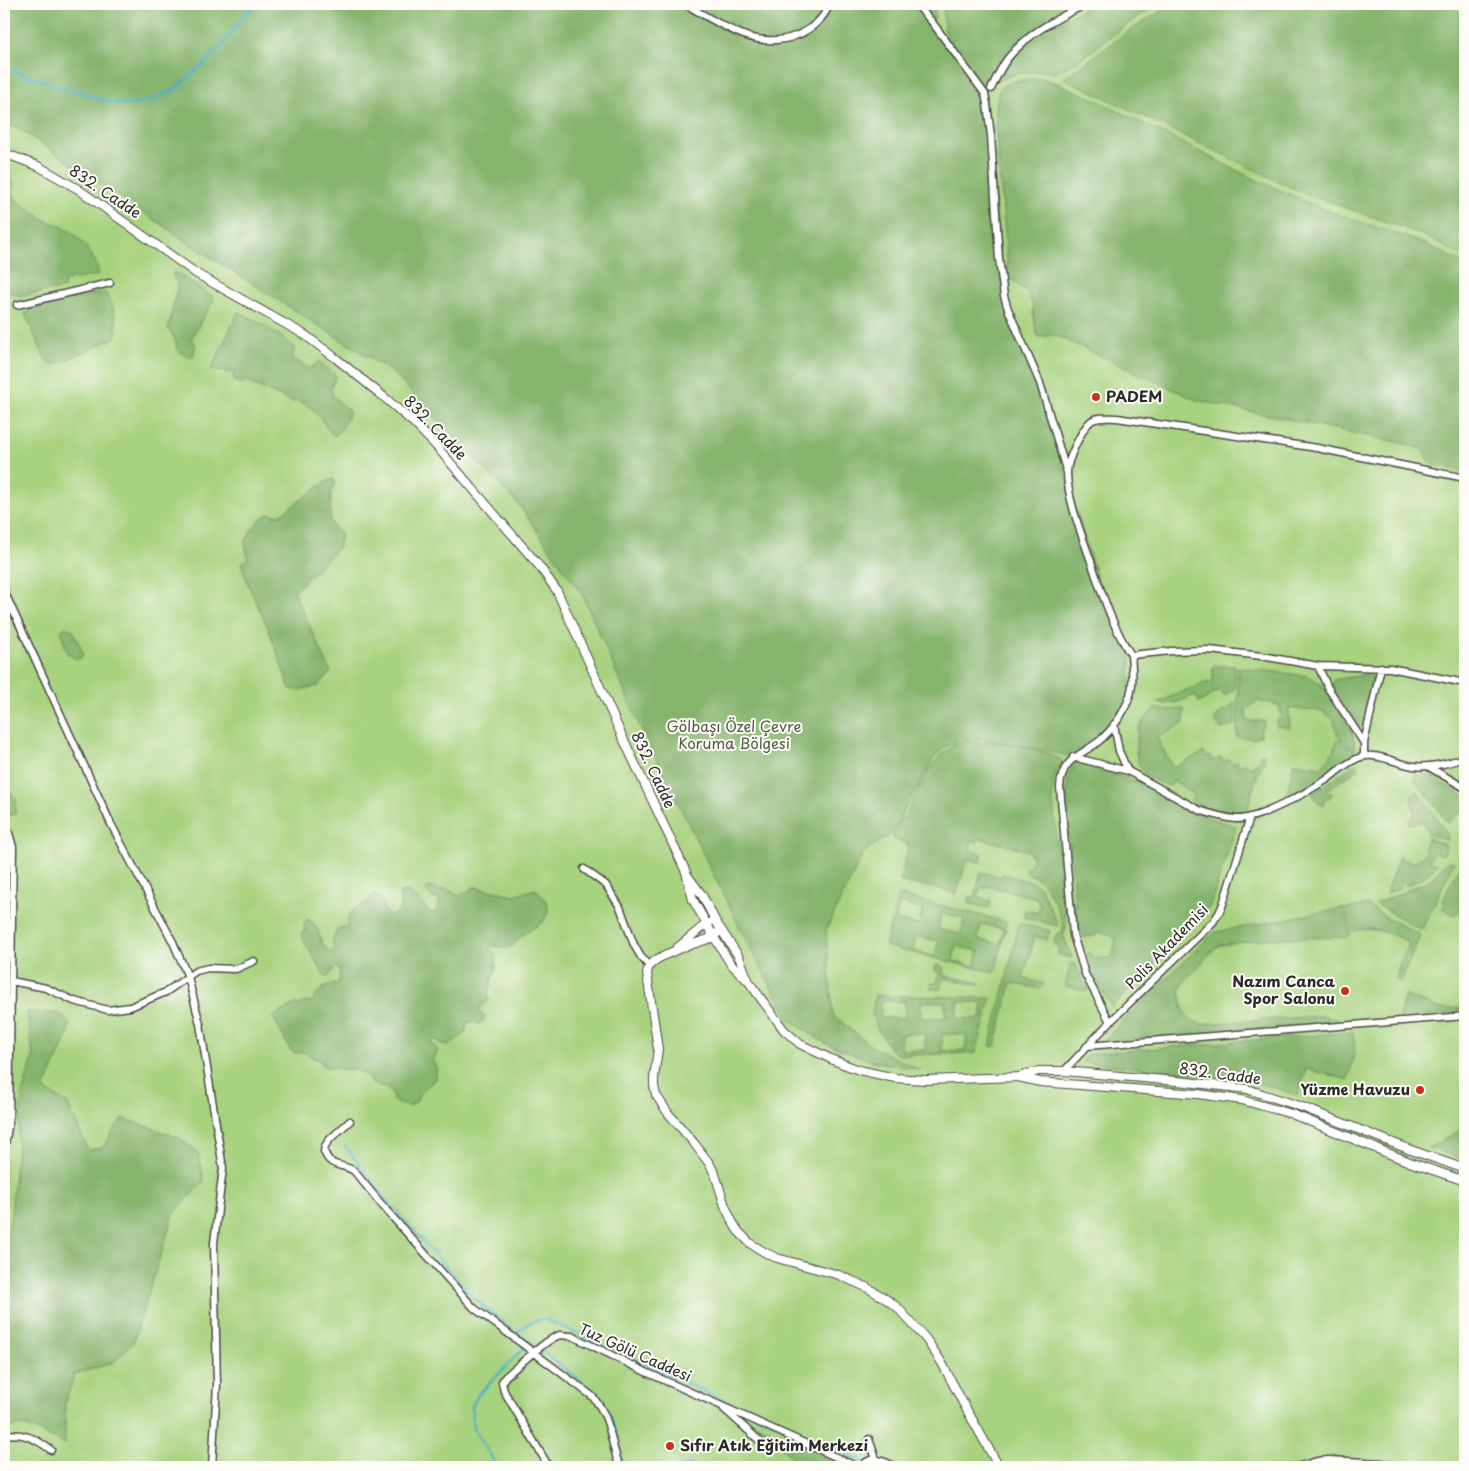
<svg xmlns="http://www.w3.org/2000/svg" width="1469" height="1471" font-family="'Playpen Sans',sans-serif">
<rect width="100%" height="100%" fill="#fdfcf7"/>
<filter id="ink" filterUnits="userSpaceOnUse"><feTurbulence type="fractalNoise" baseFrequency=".02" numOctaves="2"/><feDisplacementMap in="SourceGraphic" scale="10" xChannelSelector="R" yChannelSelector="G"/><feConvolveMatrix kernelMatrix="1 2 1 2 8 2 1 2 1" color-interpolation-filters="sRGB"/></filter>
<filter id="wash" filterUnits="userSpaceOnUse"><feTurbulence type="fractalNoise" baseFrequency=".0096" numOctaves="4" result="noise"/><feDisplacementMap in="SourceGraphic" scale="20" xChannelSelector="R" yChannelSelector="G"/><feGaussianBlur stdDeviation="1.12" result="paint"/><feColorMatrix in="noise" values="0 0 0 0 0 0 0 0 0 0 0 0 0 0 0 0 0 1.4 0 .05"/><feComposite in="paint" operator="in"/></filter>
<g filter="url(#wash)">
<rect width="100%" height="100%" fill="#f6efdd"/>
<path fill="#a7d27e" stroke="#697e54" d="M4 4H1465V1467H4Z"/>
<path fill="#85b46d" stroke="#58704c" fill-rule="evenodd" d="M4 4H936L933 24 985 94 1004 296 1031 359 1097 579 1131 655 1129 698 1107 734 1073 757 1044 750 979 738 963 739 945 747 937 754 930 764 891 834 864 852 826 930 833 1015 869 1045 920 1070 872 1061 826 1044 789 1019 749 946 637 720 583 596 519 505 392 372 193 246 17 127 4 126Z
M943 4H1080C1042 22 1007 45 985 82L981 83 947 37 944 28Z
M1096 4H1158L1126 25 1081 59 1055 73 1044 71 1017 73 996 81C1022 43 1054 22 1096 4Z
M1172 4H1465V257L1421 234 1301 192 1064 78 1128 32Z
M1041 78 1054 82 1094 99 1254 179 1329 211 1425 244 1465 264V472L1435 465 1430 462 1421 449 1411 445 1196 400 1062 338 1053 335 1038 337 1036 332 1032 302 1027 292 1014 282 1008 272C1006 255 1006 239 1004 222 1003 199 989 103 1001 88 1007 80 1032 79 1041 78Z
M4 168C13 176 16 185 14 198 23 204 31 211 40 217 49 222 60 225 69 230 79 236 101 263 98 275L65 281 64 288 21 296 11 293 4 285Z
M174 271 213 297 214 300 191 338 196 346 193 357H187L177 349 175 339 168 329 178 284 173 276Z
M98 293H106C114 304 118 323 116 337L60 363 52 365 46 361 25 314 29 309Z
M238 312C259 320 277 334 295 347L292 358 310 369 318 361 336 375 331 388 333 396 350 412 342 428 335 436 329 431 315 411 302 402 291 401 252 384 238 383 234 381 233 372H223L211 370Z
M334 479 335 484 331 491 330 521 341 536 338 548 294 592 331 672 318 686 298 690 290 689 269 630 247 582 241 563 248 559 245 542 251 531 260 519 268 514 280 515 327 481Z
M65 627 73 630 83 653 81 658 76 659 67 653 61 632Z
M1213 666H1235V688L1225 696 1220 690 1199 703 1195 695C1181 701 1171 706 1156 703L1193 687 1213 681Z
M1238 667 1307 676 1312 678 1321 684 1352 731 1356 751 1338 736 1333 717H1330L1329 715H1325L1324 711 1303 710 1289 708 1290 728 1277 726 1276 721 1281 719 1279 705 1257 701 1246 710 1247 721H1264V725L1261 728 1260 734 1262 735 1253 739 1237 737Z
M1369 674 1373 676 1363 726 1359 728 1333 691V682L1334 680Z
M1235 702 1234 725 1221 729 1214 720 1223 710 1226 712Z
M1154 709 1169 710 1184 709V723L1157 738 1173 768 1204 752 1207 757 1210 755 1213 761 1221 757 1223 762 1229 759 1232 764 1237 761 1240 766 1246 763 1249 767 1262 760 1259 756 1263 753 1265 757 1264 763 1257 775 1247 811C1233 816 1204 807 1191 800L1194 795 1174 781 1170 786C1163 783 1154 781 1148 777 1136 766 1135 754 1137 740 1138 736 1138 731 1139 728 1142 721 1150 714 1154 709Z
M1338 739 1355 753 1328 775 1290 797 1287 793 1294 763 1321 767 1330 757Z
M969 741C988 741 1048 748 1062 761L1054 778 1052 794 1066 922V930L1063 935 1072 958 1057 954 1059 947 1053 944 1057 933 1062 934C1066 923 1051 894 1044 884L1039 879 1025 872 1026 866 1030 867 1033 857 1030 855 1029 851 979 838 977 842 972 840 970 850 983 854 981 862 967 859 957 893 900 881 909 845 894 839 893 836 901 818 904 819C919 789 932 747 969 741Z
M1078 761 1143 785 1157 792 1188 810 1236 827 1210 906 1192 926 1112 1007 1087 965 1086 955 1088 952 1095 958H1111L1113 955 1116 939 1110 935 1097 932 1096 936H1090L1078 939 1066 802 1068 778 1073 766Z
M1356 764 1359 769 1328 789 1332 793 1330 798 1326 797 1322 806 1312 794Z
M1415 773 1433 777 1465 797V808L1448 823 1429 797 1417 784 1414 776Z
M4 786 16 799 15 814 4 816Z
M1416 792H1418L1446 832 1448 837 1447 840 1427 834 1428 828H1425V822L1409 824V820L1414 815 1411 795Z
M1427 838 1445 845 1446 848 1443 855 1435 853 1430 858V861L1437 864C1430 875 1420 879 1408 885H1406L1401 880 1399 888 1386 894 1399 855 1404 860 1414 862 1421 858H1423L1426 852 1424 845 1426 844Z
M1448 861 1454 862 1422 930 1376 904 1426 882 1435 875Z
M1461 868 1465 869V917L1458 913 1454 915 1442 908C1443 898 1454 873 1461 868Z
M981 872 1000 877 1002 874 1032 882 1040 887 1058 924 1057 926 1023 917 1025 910 1038 913 1040 904 1038 903 1037 898 987 886 986 889 981 888 978 897 991 901 989 908 968 903V897H975Z
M429 887 439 890 447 889 460 896 474 887 514 895 536 889 547 902 548 912 543 922 521 936 514 945 506 948 491 946 490 949 496 956 495 972 491 980V985L488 992 489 1001 483 1004 479 1011 485 1018 483 1022 478 1024 472 1021 467 1024 465 1033 450 1045 443 1044 434 1039 431 1042 438 1051 432 1061 437 1067 435 1079 419 1095 416 1102 410 1106 398 1104 393 1100 392 1093 384 1087 373 1085C362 1063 341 1072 323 1066L320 1060 313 1058 306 1052 297 1053 291 1051 273 1017 285 1009 295 1004 299 1005 306 1002H310C314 998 318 993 322 989 333 982 342 988 339 970L335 967 329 976 325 977 305 943 301 933 305 931 304 924 308 919C316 922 318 932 321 940 323 945 327 949 331 953L335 949 332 940 338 929 347 926C348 912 357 906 369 902L370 897 375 895 383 903 386 913 391 916 400 909V893L408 892 424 905 429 912 435 913 439 905V899L433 898 425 891Z
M898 895 1007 922 995 973 885 946ZM900 903 923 909 919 925 896 920ZM942 913 964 918 961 934 938 929ZM981 924 1004 929 1000 944 978 939ZM916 936 939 941 935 956 913 951ZM956 946 979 951 975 966 953 961Z
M1368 905 1388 919 1419 934 1420 936 1401 981 1396 980 1400 963 1409 945 1407 941C1391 933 1370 926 1353 931L1348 922 1345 909Z
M1343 908 1345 921 1351 934 1348 937 1266 939 1221 945 1216 947 1185 981 1180 991 1183 1009 1186 1015 1193 1021 1201 1024 1323 1016 1337 1019 1340 1023 1103 1041 1209 937 1216 932Z
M1019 923 1050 931 1047 940 1035 936 1023 978 1045 984 1040 989 1011 983 995 1046 993 1048 990 1045 1006 981Z
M1071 963 1076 965 1089 990 1087 991 1065 986Z
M936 965 944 966 943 975 979 983 978 985 943 978 940 989H931L932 983H937L939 972 935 971Z
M875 995 991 998 976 1053 907 1055H899L891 1050 877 1027 872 1016ZM881 1001H905V1018H881ZM921 1002H945V1018H921ZM958 1002H982V1018L958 1019ZM901 1034H925V1050H901ZM942 1034H966V1050L942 1051Z
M1405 996 1441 1009 1465 1008V1013L1400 1018 1399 1016Z
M27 1012 59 1013 70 1024 66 1039 44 1089 68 1104 88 1150 102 1148 122 1118 178 1137 198 1152 204 1181 174 1213 133 1343 114 1362 75 1374 65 1402V1444L38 1431 18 1425 4 1429V1255L12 1205 22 1095 33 1057Z
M1353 1032 1355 1051 1348 1080 1306 1069 1298 1095 1267 1086 1237 1078 1083 1062V1059L1087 1054Z
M1465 1128V1160L1429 1148Z
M739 1416 850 1467H801L768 1433 762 1439 738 1418Z"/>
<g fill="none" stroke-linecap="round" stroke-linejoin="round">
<path stroke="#45b0c3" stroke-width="2.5" d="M4 68 109 102 130 105 152 100 174 90 202 66 223 44 244 15 257 4
M345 1146 386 1200 473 1297C502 1325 536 1346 567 1370 578 1378 590 1387 599 1397 612 1411 614 1429 619 1446 620 1454 621 1462 627 1467
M516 1333C524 1325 535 1318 547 1320L821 1444 876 1467
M498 1467 475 1431 472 1418V1406L478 1395 530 1342
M676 1467 691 1464 692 1467"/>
</g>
</g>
<g filter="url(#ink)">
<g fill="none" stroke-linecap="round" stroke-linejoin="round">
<g stroke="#494846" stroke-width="9">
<path id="minor" d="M685 4C704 15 724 28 746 36 779 47 815 36 830 4
M916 4 932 22 985 94 987 104 991 136 999 259 1004 296 1008 309 1040 383 1066 470
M991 89C996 78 1001 67 1008 58 1028 33 1058 18 1086 4
M17 305 110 283
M4 591 111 824 173 942 188 977 200 1024 223 1168 214 1243 217 1385 212 1467
M1131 655C1111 625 1100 587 1088 553 1080 531 1067 496 1067 472 1067 461 1082 428 1091 421 1098 416 1109 418 1117 418L1317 448 1465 478
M1131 655 1172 651 1209 650 1262 656 1318 666 1390 668 1465 683
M1318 666 1328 688 1364 743
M1114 724 1119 751 1128 771
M1364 756V743L1381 667
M1073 757 1128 771 1199 810C1211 814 1223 818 1236 819 1259 820 1306 793 1326 780 1337 772 1348 761 1361 757 1377 752 1397 764 1413 766 1431 768 1448 763 1465 758
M1429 767 1465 788
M4 824 9 833 13 847 9 1122 4 1150
M584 869 606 885 620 907 634 945 641 957 649 966
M11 981 46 988 74 1001 108 1010 130 1007 166 992 196 971 208 968 236 969 254 961
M1110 1022 1085 974 1073 935 1060 787C1062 759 1078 757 1098 742 1114 729 1129 707 1132 686 1133 676 1132 665 1131 655
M1087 1046 1465 1016
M1064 1071 1110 1022 1213 922 1219 913 1223 904 1250 817
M350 1121 330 1139 325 1146 324 1151C330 1169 343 1163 354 1171L387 1211 474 1308 592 1396C613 1420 609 1441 620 1467
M724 1409 761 1442
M4 1435C23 1432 35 1438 51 1450
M869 1439 876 1459
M549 1467 504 1391 502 1382 505 1377C516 1368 547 1338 560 1335 563 1335 568 1336 572 1336L648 1373 858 1467
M861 1467C872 1453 884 1462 897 1467
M1297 1467 1317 1461 1329 1460 1381 1463 1402 1467"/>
</g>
<g stroke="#494846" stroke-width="10">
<path id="tertiary" d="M4 153 38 166 78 189 197 274 305 335 333 356 384 397 415 424 437 447 540 567 557 591 621 734 686 872 693 900 714 937 730 963 749 982
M688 876 702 895 716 922 739 957 749 982 754 989 784 1030 800 1044 833 1060 859 1070 895 1078 925 1080 1018 1077 1040 1082 1198 1094 1242 1100 1292 1114 1412 1163 1465 1181
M717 933 714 937C697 943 664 952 652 963 648 966 648 969 647 974L658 1049 654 1078V1086L656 1095 668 1113 694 1143 709 1163 715 1174 725 1206 732 1221 738 1231 751 1244 766 1253 777 1258 839 1275 866 1287 883 1297 897 1307 926 1339 942 1363 963 1403 999 1467
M677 948 706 924 709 923
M1018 1077 1039 1071H1064L1187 1082 1247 1089 1302 1107 1411 1150 1465 1169"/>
</g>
<use href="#minor" stroke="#fff" stroke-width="6"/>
<use href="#tertiary" stroke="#fff" stroke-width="8"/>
</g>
</g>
<g fill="#c8321e" stroke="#fdfcf7" stroke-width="2">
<circle cx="1096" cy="397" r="5"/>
<circle cx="1345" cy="991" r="5"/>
<circle cx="1420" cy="1090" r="5"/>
<circle cx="670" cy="1446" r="5"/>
</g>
<g text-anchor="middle" stroke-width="4" stroke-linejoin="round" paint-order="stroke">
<g font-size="15" fill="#2b2b2b" stroke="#fdfcf7">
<text transform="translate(105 192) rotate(34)" y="5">832. Cadde</text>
<text transform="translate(435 428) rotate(46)" y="5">832. Cadde</text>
<text transform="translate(653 770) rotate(65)" y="5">832. Cadde</text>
<text transform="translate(1167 947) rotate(-46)" y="5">Polis Akademisi</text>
<text transform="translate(1220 1074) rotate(8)" y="5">832. Cadde</text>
<text transform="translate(635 1353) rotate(24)" y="5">Tuz Gölü Caddesi</text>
</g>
<g font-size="15" font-weight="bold" fill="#2b2b2b" stroke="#fdfcf7" text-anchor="start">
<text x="1106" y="402">PADEM</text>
<text x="1335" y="987" text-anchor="end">Nazım Canca<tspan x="1335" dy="17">Spor Salonu</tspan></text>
<text x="1410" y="1095" text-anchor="end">Yüzme Havuzu</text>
<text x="680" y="1451">Sıfır Atık Eğitim Merkezi</text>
</g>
<g font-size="15" fill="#505d44" stroke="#fdfcf7">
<text x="734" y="732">Gölbaşı Özel Çevre<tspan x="734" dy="17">Koruma Bölgesi</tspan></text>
</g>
</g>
<rect width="1469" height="1471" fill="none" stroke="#fdfcf7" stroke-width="20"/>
</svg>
